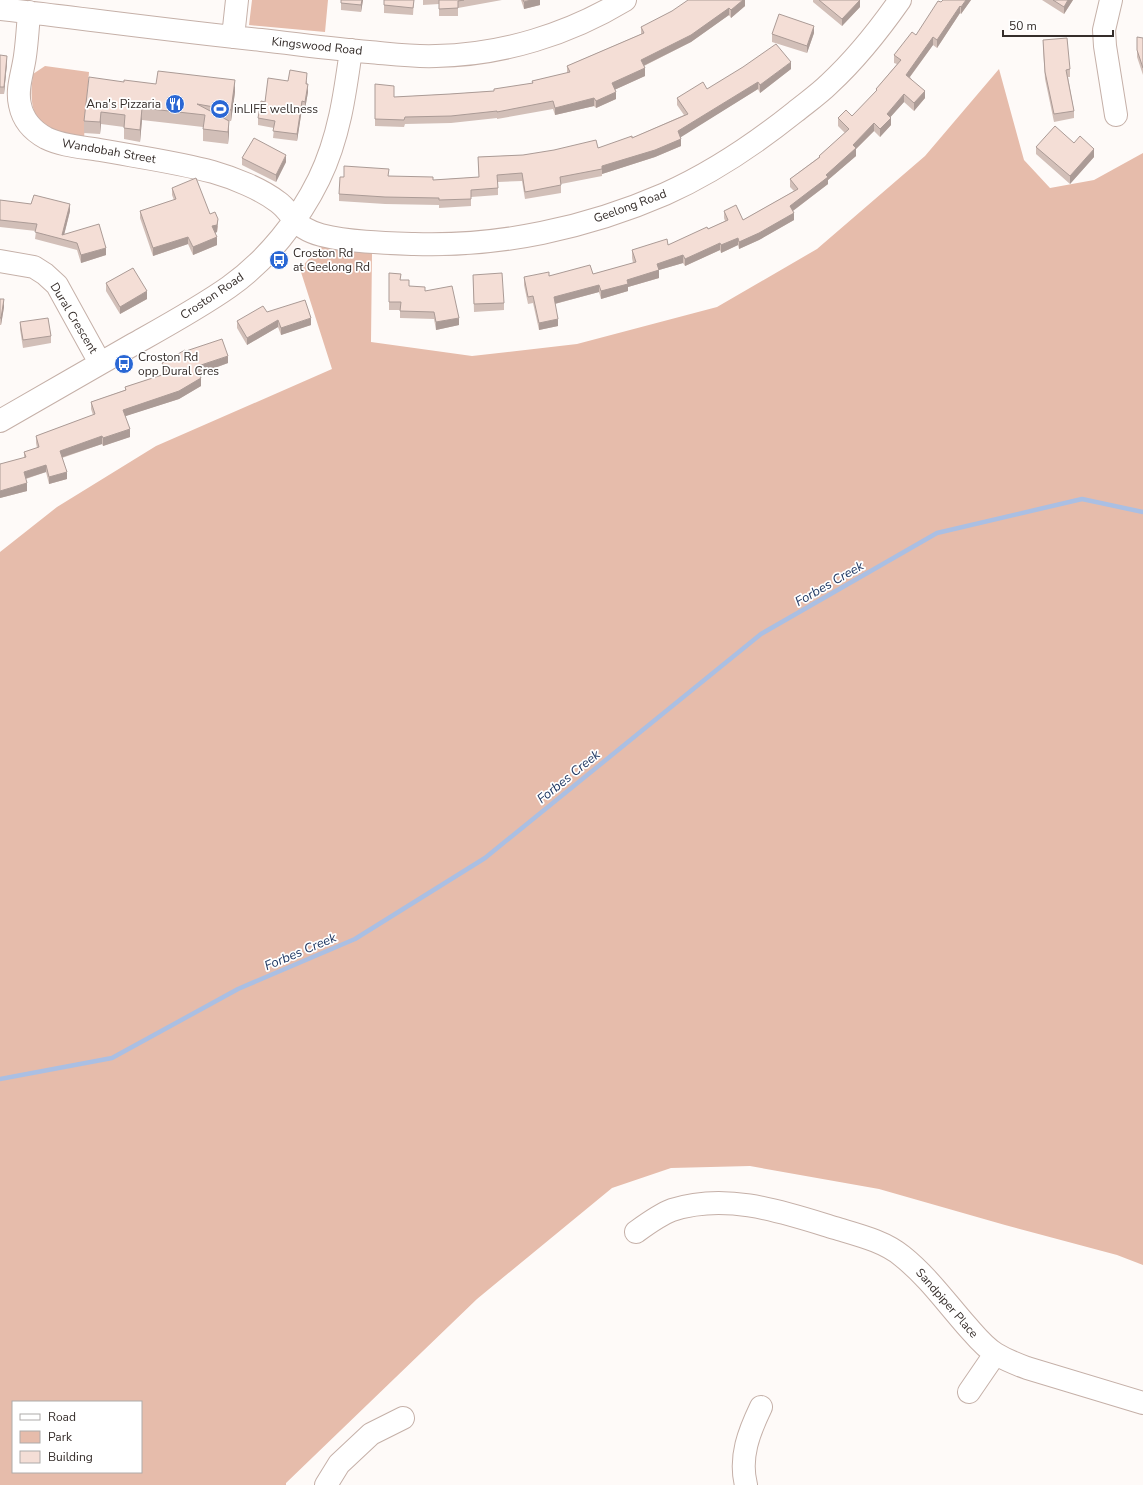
<svg xmlns="http://www.w3.org/2000/svg" width="1143" height="1485" font-family="'Nunito Sans',sans-serif">
<rect width="100%" height="100%" fill="#fefaf8"/>
<path fill="#e6bcab" fill-rule="evenodd" d="M252 0H328L325 32 249 25Z
M45 66 89 72 84 138C76 136 66 136 59 133 29 123 30 100 33 74Z
M999 69 1024 160 1050 188 1094 180 1143 153V1265L1117 1255 1005 1225 879 1189 750 1166 671 1168 612 1188 477 1299 286 1483V1485H0V552L57 507 156 446 332 369 300 269 320 246 372 253 371 342 472 356 577 344 717 307 817 249 925 156ZM13 1402H141V1472H13Z"/>
<g fill="none" stroke-linecap="round" stroke-linejoin="round">
<path stroke="#aabfe3" stroke-width="4.5" d="M0 1079 112 1058 238 989 355 939 485 858 761 634 937 533 1082 499 1143 512"/>
<g stroke="#c5b0a8" stroke-width="24">
<path id="minor" d="M1111 0 1104 30 1105 46 1116 115
M0 9C87 19 174 31 261 40 297 44 333 49 369 52 392 54 414 57 436 56 502 55 569 34 625 0
M29 12C28 27 27 42 25 56 23 72 16 89 20 105 23 120 33 131 46 138 62 146 82 147 100 150 138 157 176 162 213 172 234 178 261 189 278 202 284 206 288 212 293 218 299 226 310 232 321 235 349 242 384 243 414 244 499 247 587 228 665 194 712 173 755 144 795 112 806 103 819 94 829 84 856 59 879 30 900 0
M233 37 237 0
M0 261 34 267 45 274 57 285 100 363
M0 421C45 395 89 370 134 344 166 326 199 308 229 287 267 260 299 220 319 179 339 138 345 94 351 50
M636 1232C647 1224 659 1215 672 1210 727 1192 783 1212 835 1228 858 1235 884 1241 902 1256 927 1276 945 1301 966 1325 975 1335 984 1347 996 1354 1006 1360 1016 1364 1027 1368L1143 1403
M969 1392 995 1354
M326 1485 339 1464 371 1434 403 1418
M746 1485C739 1457 749 1432 761 1407"/>
</g>
<use href="#minor" stroke="#fff" stroke-width="22"/>
</g>
<path fill="#d2bfb8" d="M341 0H363L361 12 341 10Z
M384 0H414L413 15 384 13Z
M423 0H502L458 8V16H439V4L423 5Z
M521 0H540V5L524 9Z
M745 0V6L731 18 729 15 691 42 644 66 645 76 614 90 616 99 596 108 594 106 555 115 553 109 497 119V118L451 123 405 124 404 127 375 126V84L394 97 450 94 494 91 532 83V81L567 73V66L641 34V27Z
M813 0H860V7L842 26 813 2Z
M943 0H971L961 14 960 13 937 48 933 45 910 77 925 98 914 111 904 102 890 117 891 125 880 137 874 131 856 149V156L828 180V184L793 211 794 220 759 240 739 249 738 245 721 253 720 250 685 266 683 263 659 270V278L628 287V291L601 299 599 292 555 304 558 326 539 330 533 303 528 304 524 285V277L593 274 633 263 632 258V250L668 245 708 229 725 221 724 218V211L743 220 794 191 790 187V179L819 157V156L845 133 838 126V118L852 116 876 92V89L897 64 894 63V55L916 35Z
M1042 0H1073L1064 14Z
M814 33 807 53 772 42V34Z
M1143 38V75L1137 57V50Z
M1043 40 1070 69V77H1068L1074 111V118L1054 122 1045 79 1043 48Z
M0 55 7 63 4 94H0Z
M791 69 760 93 758 89 680 137 681 146 655 157 602 174V176L561 184V193L525 199 522 181 498 182V195L471 197V206L439 208V205L385 204 339 201V194L389 176 433 180 479 177 478 157 523 155 598 148 632 138 684 115 677 105V98L707 89Z
M288 81H307V84L308 92 305 109H302L297 141 273 138 274 128 258 125V118Z
M124 82 235 92 231 121H229V133L228 144 203 141V127L142 120 140 142 124 139V127L101 124 100 134 84 133V121Z
M1074 143 1094 157 1070 184 1036 154V147Z
M242 158 286 162 276 182 242 165Z
M172 188 210 214 218 226 217 232 215 233 217 245 193 255 188 244 153 256 140 218V211L174 200 172 195Z
M0 200 70 211 64 235 106 255 81 263 77 250 35 239 36 231 0 227Z
M389 273 409 286 425 291 459 325 436 330 434 319 400 318V310H389Z
M473 275 504 303V310L474 312Z
M106 283 147 299 120 314 106 291Z
M0 299 4 307 1 325H0Z
M267 312 311 325 281 335 278 327 247 345 237 328V321Z
M20 322 51 336V343L23 348 20 329Z
M186 351 228 363 199 374 201 386 179 399 125 416 130 437 103 446 102 444 62 458 67 479 49 484 46 472 26 479 27 491 0 498V464L24 458V452L37 448 36 443V436L93 415 91 409V402L125 390V387L165 374 162 370V363Z"/>
<path fill="#ab9b96" d="M362 0H363L361 12V5Z
M531 0H540V5L524 9V2Z
M743 0H745V6L731 18V10Z
M860 0V7L842 26V19Z
M966 0H971L961 14V7Z
M1068 0H1073L1064 14V7Z
M960 6V13L937 48V40Z
M729 8V15L691 42 641 67V60Z
M814 26V33L807 53V46Z
M933 37V45L906 82V75Z
M7 56V63L4 94V87Z
M791 62V69L760 93V85Z
M645 68V76L612 91V83Z
M235 80V92L231 121V110Z
M758 82V89L678 139V131Z
M308 84V92L305 109V102Z
M925 91V98L914 111V103Z
M616 92V99L596 108V101Z
M904 94V102L887 121V114Z
M594 98V106L555 115V108Z
M302 101V109L297 141V134Z
M142 108V120L140 142V130Z
M101 112V124L100 134V122Z
M891 118V125L880 137V129Z
M229 121V133L228 144V132Z
M874 123V131L856 149V156L828 180V184L790 213V206L826 175 853 145Z
M681 139V146L655 157 602 174V166Z
M1094 149V157L1070 184V176Z
M286 155V162L276 182V175Z
M70 204V211L63 239 62 235Z
M794 213V220L759 240 739 249V242Z
M218 219 217 232 212 234V226Z
M188 237V244L153 256V248Z
M217 237V245L193 255V247Z
M738 238V245L721 253V245Z
M720 243V250L685 266V259Z
M106 248V255L81 263V255Z
M683 255V263L659 270V278L628 287V291L601 299V291L627 280 657 264Z
M599 285V292L554 304V297Z
M147 291V299L120 314V307Z
M4 299V307L1 325V318Z
M311 318V325L281 335V328Z
M459 318V325L436 330V322Z
M558 319V326L539 330V323Z
M278 320V327L247 345V338Z
M228 356V363L195 375V367Z
M201 378V386L179 399 123 417V410Z
M130 429V437L103 446V438Z
M102 436V444L60 458V451Z
M46 465V472L24 479V472Z
M67 472V479L49 484V477Z
M27 483V491L0 498V491Z"/>
<path fill="#f4ded6" stroke="#ab9b96" d="M341 0H362L361 5 341 3Z
M384 0H414L413 8 384 5Z
M439 0H464L458 1V8L439 9Z
M523 0H531L524 2Z
M688 0H743L731 10 729 8 691 35 641 60 645 68 612 83 616 92 596 101 594 98 555 108 553 101 497 112V111L451 116 405 117 404 120 375 119V84L394 86V97L450 94 494 91V89L533 83 532 81 570 72 567 66 644 33 641 27 672 11Z
M819 0H860L842 19Z
M943 0H966L961 7 960 6 937 40 933 37 906 75 925 91 914 103 904 94 887 114 891 118 880 129 874 123 853 145 856 148 826 175 828 177 790 206 794 213 759 233 739 242 738 238 721 245 720 243 685 259 683 255 657 264 659 270 627 280 628 284 601 291 599 285 554 297 558 319 539 323 533 296 528 297 524 277 549 272V276L590 265 593 274 636 262 632 250 667 239 668 245 707 227 708 229 728 220 724 211 736 205 743 220 798 189 790 179 820 157 819 156 849 129 838 118 846 110 852 116 877 90 876 89 901 60 894 55 912 32 916 35 938 1 941 2Z
M1053 0H1068L1064 7Z
M779 14 814 26 807 46 772 34Z
M1137 37 1143 38V68L1137 50Z
M1067 38 1070 69 1066 70 1074 111 1054 114 1045 72 1043 40Z
M776 44 791 62 760 85 758 82 678 131 681 139 655 150 602 166V169L560 177 561 185 525 192 522 173 497 175 498 188 471 190V199L439 200V198L385 197 339 194 340 177H344V166L389 169 388 176 433 177V180L479 177 478 157 523 155 554 150 596 140 598 148 632 136V138L688 114 677 98 703 82 707 89 743 67Z
M0 55 7 56 4 87H0Z
M290 70 307 73 306 84H308L305 102 302 101 297 134 273 131 275 121 258 118 261 101 265 102 268 78 288 81Z
M158 71 235 80 231 110 197 104 229 121 228 132 203 129 205 115 142 108 140 130 124 128 125 115 101 112 100 122 84 121 89 77 124 82V80L156 84Z
M1055 126 1074 143 1080 136 1094 149 1070 176 1036 147Z
M254 138 286 155 276 175 242 158Z
M196 178 210 214 215 212 218 219 217 225 212 226 217 237 193 247 188 237 153 248 140 211 176 199 172 188Z
M34 195 70 204 62 235 99 224 106 248 81 255 77 243 35 232 37 224 0 220V200L31 204Z
M133 268 147 291 120 307 106 283Z
M389 273 401 274 400 280H409V286L425 287V291L452 286 459 318 436 322 434 312 400 311 401 302H389Z
M502 273 504 303 474 304 473 275Z
M0 299H4L1 318H0Z
M305 300 311 318 281 328 278 320 247 338 237 321 263 306 267 312Z
M48 318 51 336 23 340 20 322Z
M222 339 228 356 195 367 201 378 179 391 123 410 130 429 103 438 102 436 60 451 67 472 49 477 46 465 24 472 27 483 0 491V464L26 457 24 452 39 447 36 436 95 414 91 402 126 390 125 387 168 373 162 363 185 350 186 351Z"/>
<defs>
<g id="restaurant-disc" transform="scale(1)"><circle r="9.5" fill="#2a67d4" stroke="#fff"/><path d="M-5-6h1v4h1v-4h1v4h1v-4h1v5L-1.5 .5V6h-2V.5L-5-1ZM5-6V6H3V1.5H1.5Q1.5-4 5-6Z" fill="#fff"/></g>
<g id="stadium-disc" transform="scale(1)"><circle r="9.5" fill="#2a67d4" stroke="#fff"/><path d="M0-5a6.5 5 0 1 0 0 10a6.5 5 0 1 0 0-10ZM-3.5-1.8h7v3.6h-7Z" fill="#fff"/></g>
<g id="bus-disc" transform="scale(1)"><circle r="9.5" fill="#2a67d4" stroke="#fff"/><path d="M-5-6H5V4H4V6H2V4H-2V6H-4V4H-5ZM-3.5-4V0h7V-4ZM-3.5 1.2v1.5H-2V1.2ZM2 1.2v1.5H3.5V1.2Z" fill="#fff"/></g>
</defs>
<g fill-rule="evenodd">
<use href="#restaurant-disc" x="175" y="104"/>
<use href="#stadium-disc" x="220" y="109"/>
<use href="#bus-disc" x="279" y="260"/>
<use href="#bus-disc" x="124" y="364"/>
</g>
<g text-anchor="middle" stroke-width="3.5" stroke-linejoin="round" paint-order="stroke">
<g font-size="12" fill="#352d2a" stroke="#fff">
<text transform="translate(317 46) rotate(6)" y="4">Kingswood Road</text>
<text transform="translate(109 151) rotate(10)" y="4">Wandobah Street</text>
<text transform="translate(630 206) rotate(-20)" y="4">Geelong Road</text>
<text transform="translate(212 296) rotate(-34)" y="4">Croston Road</text>
<text transform="translate(74 318) rotate(59)" y="4">Dural Crescent</text>
<text transform="translate(947 1303) rotate(49)" y="4">Sandpiper Place</text>
</g>
<g font-size="12" fill="#352d2a" stroke="#fff" text-anchor="start">
<text x="161" y="108" text-anchor="end">Ana's Pizzaria</text>
<text x="234" y="113">inLIFE wellness</text>
<text x="293" y="257">Croston Rd<tspan x="293" dy="14">at Geelong Rd</tspan></text>
<text x="138" y="361">Croston Rd<tspan x="138" dy="14">opp Dural Cres</tspan></text>
</g>
<g font-size="13" font-style="italic" fill="#19325e" stroke="#fff">
<text transform="translate(829 583) rotate(-30)" y="5">Forbes Creek</text>
<text transform="translate(568 776) rotate(-39)" y="5">Forbes Creek</text>
<text transform="translate(300 951) rotate(-23)" y="5">Forbes Creek</text>
</g>
</g>
<rect x="12" y="1401" width="130" height="72" fill="#ffffff" stroke="#aeabaa"/>
<rect x="20" y="1414" width="20" height="6" fill="#ffffff" stroke="#aeabaa"/>
<text x="48" y="1421" font-size="12" fill="#352d2a">Road</text>
<rect x="20" y="1431" width="20" height="12" fill="#e6bcab" stroke="#aeabaa"/>
<text x="48" y="1441" font-size="12" fill="#352d2a">Park</text>
<rect x="20" y="1451" width="20" height="12" fill="#f4ded6" stroke="#aeabaa"/>
<text x="48" y="1461" font-size="12" fill="#352d2a">Building</text>
<path d="M1003 30v6h110v-6" fill="none" stroke="#352d2a" stroke-width="2"/>
<text x="1009" y="30" font-size="12" fill="#352d2a" stroke="#ffffff" stroke-width="3" paint-order="stroke">50 m</text>
</svg>
